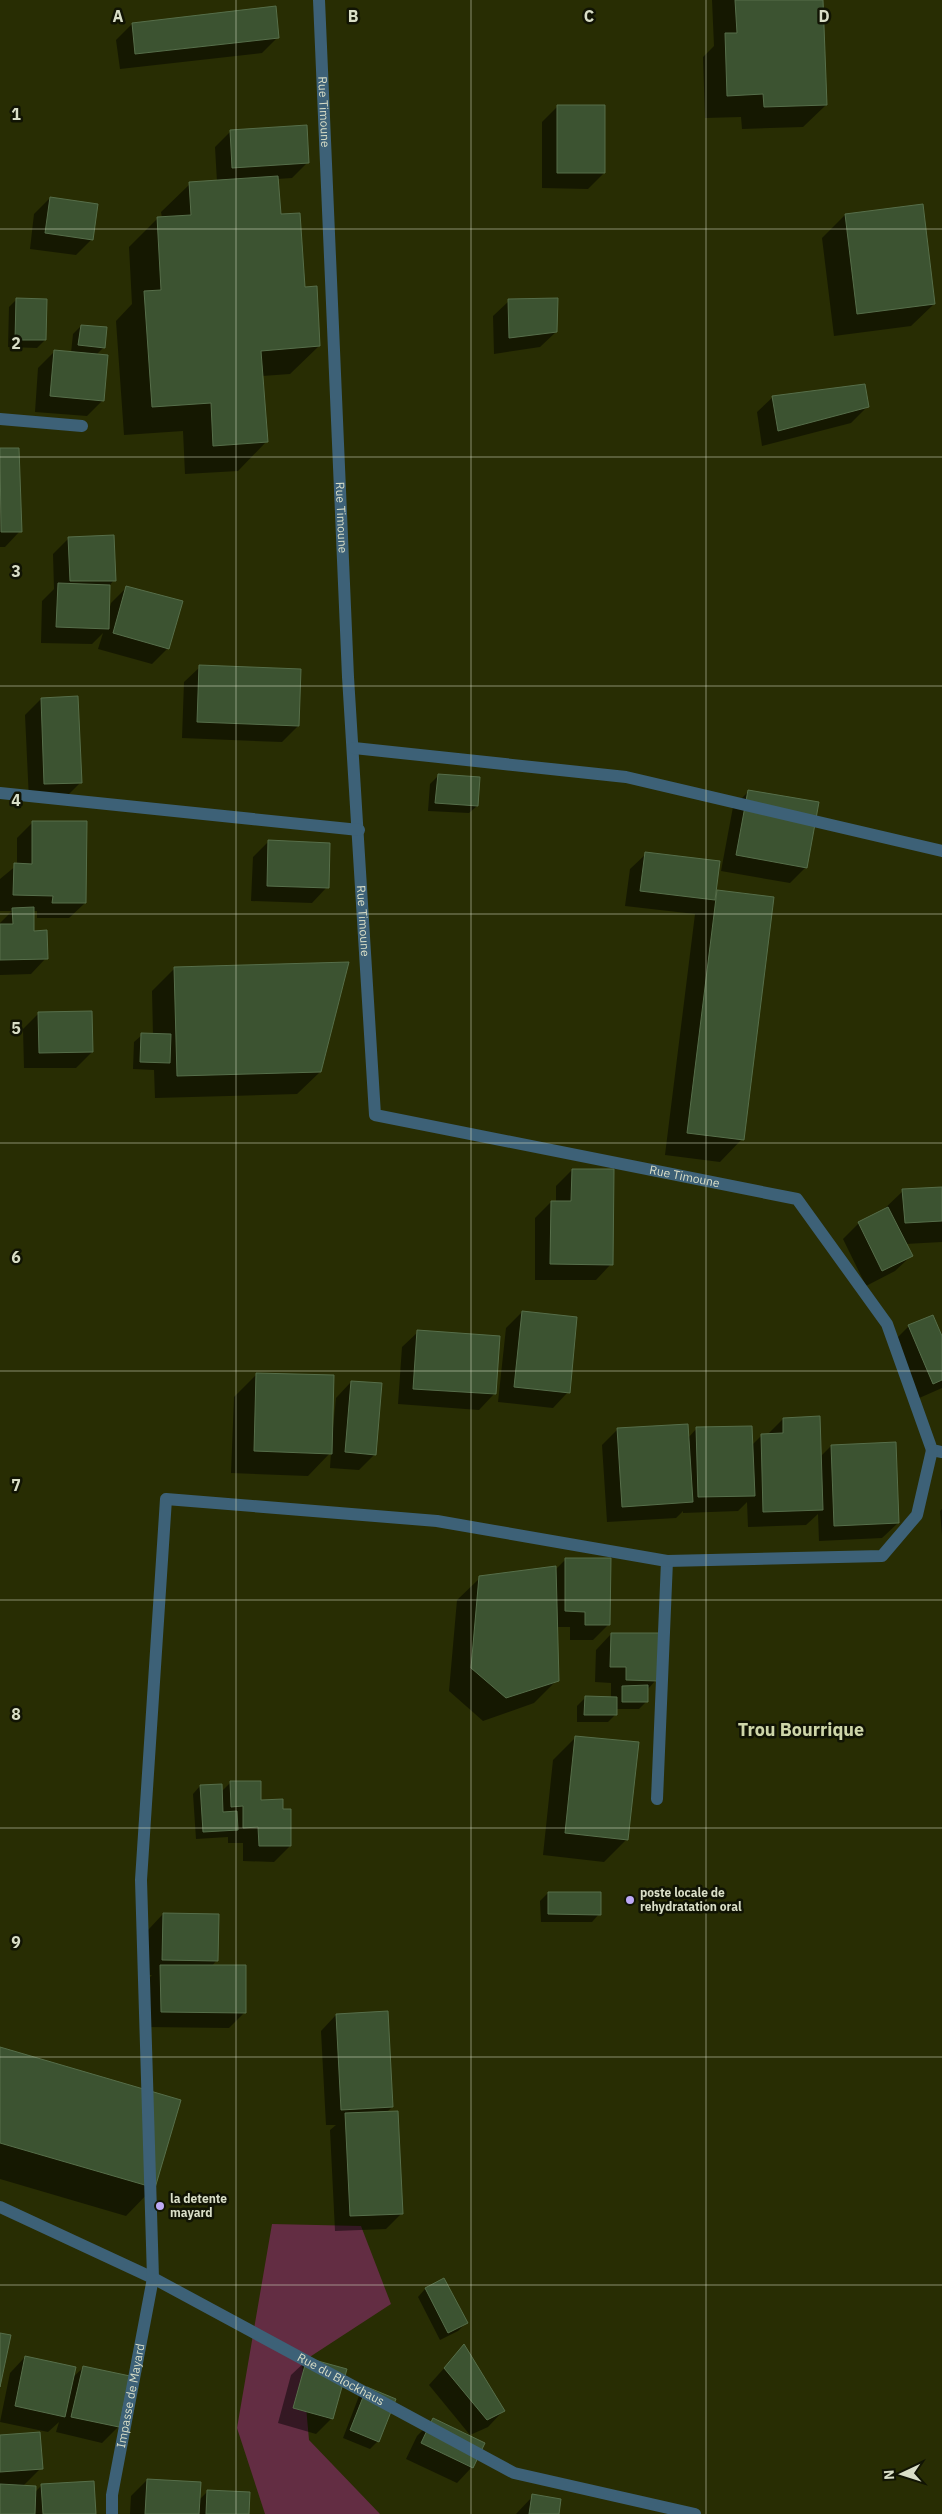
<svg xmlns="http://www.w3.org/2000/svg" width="942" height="2514" font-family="'IBM Plex Sans',sans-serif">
<rect width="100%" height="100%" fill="#282d03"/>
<path fill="#632d43" d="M272 2224 361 2226 391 2304 302 2362 309 2440 380 2514H265L237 2428Z"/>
<path fill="#0007" d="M712 0H821L826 105 803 127 742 129 741 117 705 118 703 57 714 46Z
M132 24 278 37 262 53 120 69 116 40Z
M558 106 604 173 588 189 542 188V122Z
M230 132 308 162 292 178 277 179 280 215 304 289 319 346 290 374 262 376 266 442 238 471 185 474 183 431 124 435 116 321 132 304 129 247 157 219 162 218 161 212 190 184 217 182 215 147Z
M50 198 92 239 76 255 30 249 34 214Z
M845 215 934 304 911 326 834 336 822 238Z
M17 299 45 340 37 348 8 347 9 307Z
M509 301 556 332 540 347 494 354 493 316Z
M81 326 104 347 96 355 103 400 87 416 35 412 38 368 54 352 71 353 73 334Z
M773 397 867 407 851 423 762 446 757 412Z
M18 449 20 531 5 547H0V450Z
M69 538 114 580 109 586V611L111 603 127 587 168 648 152 664 98 649 103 633 92 644 41 643 42 601 54 589 53 554Z
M200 667 298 726 282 742 182 738 184 682Z
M41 699 81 782 65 798 29 800 25 715Z
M438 776 477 806 469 813 428 811 430 784Z
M749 791 806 867 790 883 721 871 733 807Z
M33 822 85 903 69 918H37V911H33V932L46 958 31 974 0 975V923L12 911H0V879L17 865V838Z
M269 841 327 887 312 903 251 901 253 857Z
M646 854 714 895 718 891 742 1139 720 1162 665 1155 695 914 625 906 630 869Z
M175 968 320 1072 297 1094 155 1098 154 1070 133 1069 134 1042 142 1035H153L152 991Z
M39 1013 92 1052 76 1068H24L23 1029Z
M572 1170 611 1264 596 1280H535V1218L551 1202H556V1186Z
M942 1188V1242L905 1244 911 1256 895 1271 866 1286 843 1239 859 1223 882 1211 903 1191Z
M522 1312 568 1392 553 1408 498 1402 506 1328Z
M909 1326 942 1339V1388L917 1399 893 1342Z
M418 1332 498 1337 494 1394 479 1410 398 1404 402 1347Z
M257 1374 331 1428H333L336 1398 351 1382 375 1454 359 1470 330 1468 331 1452 308 1476 231 1473 234 1397Z
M783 1419 820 1457 831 1446 898 1523 882 1538 819 1541 818 1514 806 1525 748 1527 747 1502 738 1511 683 1513V1511L676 1518 607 1522 602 1445 618 1429 688 1438 697 1428 752 1445 762 1435H767Z
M942 1509V1535L940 1511Z
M566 1559 609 1624 593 1640H570V1627H556L557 1680 534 1703 483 1721 449 1691 457 1600 480 1578 555 1570Z
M611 1634 656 1680 647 1690V1701L639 1709H616V1714L608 1722H577V1706L585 1698H611V1683L595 1682 596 1650Z
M576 1737 627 1839 604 1862 543 1855 553 1760Z
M231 1782 260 1801 282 1811 290 1846 274 1862 243 1861V1843H228V1837L196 1839 193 1794 200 1786 221 1792Z
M548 1893 599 1914 592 1922H541L540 1901Z
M163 1914 216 1961 211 1967 245 2012 229 2028 146 2027 145 1982 152 1975H147L148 1930Z
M336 2015 392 2107 386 2113 402 2213 386 2229 335 2231 330 2130 336 2125H326L321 2031Z
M0 2048 154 2187 126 2216 0 2179Z
M425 2289 466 2323 458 2331 440 2340 418 2297Z
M464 2346 503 2411 488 2427 470 2435 429 2385Z
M25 2357 72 2378 84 2367 129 2377 118 2427 102 2443 56 2432 59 2422 48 2432 0 2422 10 2373Z
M307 2360 332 2418 316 2434 278 2423 291 2375Z
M367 2389 378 2441 370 2449 343 2438 359 2396Z
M433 2420 472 2467 457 2483 406 2459 417 2436Z
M0 2436 41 2468 23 2486 35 2492 42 2485 95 2514H0Z
M147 2480 198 2501 208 2491 248 2514H130L131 2496Z
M533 2496 558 2514H516Z"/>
<path fill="#3c5331" stroke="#566e4a" d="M735 0H823L827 105 764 107 763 94 727 96 725 33H737Z
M276 6 279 38 135 54 132 23Z
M557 105H605V173H557Z
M307 125 309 163 232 168 230 130Z
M278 176 281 214 300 213 305 287 317 286 320 346 261 351 268 442 213 446 211 403 152 407 144 291 161 290 157 217 191 215 189 182Z
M50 197 98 204 93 240 45 233Z
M923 204 935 304 857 314 845 214Z
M16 298 47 299 46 340H15Z
M558 298 557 332 509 338 508 299Z
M81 325 107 327 105 348 78 345Z
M54 350 108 355 104 401 50 396Z
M865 384 869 407 778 431 772 396Z
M0 448H19L22 532H1Z
M114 535 116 581H70L68 537Z
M58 583 110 585 109 629 56 627Z
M126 586 183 601 169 649 113 633Z
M199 665 301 669 299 726 197 722Z
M78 696 82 783 44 784 41 698Z
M438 774 480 777 478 806 435 803Z
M748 790 819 802 807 868 736 855Z
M32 821H87L86 903H52L53 896 13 895 14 863 32 864Z
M268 840 330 843 329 888 267 886Z
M645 852 720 861 715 900 640 891Z
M717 890 774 897 744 1140 687 1133Z
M34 907V931L47 930 48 959 0 960V924H13L12 908Z
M349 962 321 1072 177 1076 174 967Z
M92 1011 93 1052 39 1053 38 1012Z
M141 1033 171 1034 170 1063 140 1062Z
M572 1169H614L613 1265 550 1264 551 1201H571Z
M942 1187V1221L905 1223 902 1189Z
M888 1207 913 1256 882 1271 858 1222Z
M522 1311 577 1317 570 1393 514 1387Z
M933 1315 942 1336V1380L933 1384 908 1325Z
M417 1330 500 1336 496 1394 413 1389Z
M256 1373 334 1375 332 1454 254 1451Z
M351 1381 382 1383 376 1455 345 1452Z
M820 1416 823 1510 763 1512 761 1434 783 1433V1418Z
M688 1424 693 1502 622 1507 617 1428Z
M752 1426 755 1496 698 1497 696 1427Z
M896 1442 899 1523 834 1526 831 1445Z
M565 1558H611L610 1625H585V1612L565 1611Z
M556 1566 559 1681 506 1698 471 1668 479 1576Z
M611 1633H659L658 1681 626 1680V1667H610Z
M648 1685V1702H622V1686Z
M585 1696 617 1697V1715H584Z
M575 1736 639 1742 628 1840 565 1833Z
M230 1781H261V1800L283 1799V1809H291V1846H259L258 1827 243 1828V1806L231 1807Z
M222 1784 223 1812 237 1811 238 1830 203 1832 200 1785Z
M548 1892H601V1915L548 1914Z
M163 1913 219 1914 218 1961 162 1960Z
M160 1965H246V2013L161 2012Z
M388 2011 393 2107 341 2110 336 2014Z
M0 2047 181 2100 155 2188 0 2143Z
M398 2111 403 2214 350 2216 345 2113Z
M444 2278 468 2323 448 2333 425 2288Z
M0 2333 11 2335 0 2387Z
M464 2344 505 2411 487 2420 444 2368Z
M25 2356 76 2367 65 2417 15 2406Z
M307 2358 347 2369 333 2419 293 2408Z
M83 2366 130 2376 119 2427 71 2417Z
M367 2387 396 2399 379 2442 350 2430Z
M433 2418 485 2443 473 2468 421 2443Z
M40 2432 43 2469 0 2472V2435Z
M147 2479 201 2482 199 2514H145Z
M94 2481 96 2514H43L41 2484Z
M0 2484 36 2486 35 2514H0Z
M207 2490 250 2492 249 2514H206Z
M532 2494 561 2499 559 2514H529Z"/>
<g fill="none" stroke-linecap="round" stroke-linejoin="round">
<g stroke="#3d6177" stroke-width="12">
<path id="s1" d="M319 0 348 677 375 1115 797 1199 887 1324 932 1450 942 1452"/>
<path d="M0 419 82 426"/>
<path d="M354 748 626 777 942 851"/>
<path d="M0 793 359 830"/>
<path d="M657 1799 667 1561"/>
<path id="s2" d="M0 2207 153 2278 514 2473 695 2514"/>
<path id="s3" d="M112 2514V2495L153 2278 141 1880 166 1499 437 1521 667 1561 882 1556 917 1515 932 1450"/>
</g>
</g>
<path fill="none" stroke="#d9dec7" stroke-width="1" stroke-opacity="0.55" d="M236 0V2514M471 0V2514M706 0V2514M0 229H942M0 457H942M0 686H942M0 914H942M0 1143H942M0 1371H942M0 1600H942M0 1828H942M0 2057H942M0 2285H942"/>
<g fill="#bda9f5" stroke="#111404" stroke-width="2">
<circle cx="630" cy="1900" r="5"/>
<circle cx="160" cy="2206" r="5"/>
</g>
<g text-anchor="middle" stroke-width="5" stroke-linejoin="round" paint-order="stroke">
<g font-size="12" fill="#d9dec7" stroke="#111404">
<text dy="4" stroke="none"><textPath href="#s1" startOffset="112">Rue Timoune</textPath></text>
<text dy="4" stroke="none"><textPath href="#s1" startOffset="518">Rue Timoune</textPath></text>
<text dy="4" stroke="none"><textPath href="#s1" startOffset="922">Rue Timoune</textPath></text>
<text dy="4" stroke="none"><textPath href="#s1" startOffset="1432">Rue Timoune</textPath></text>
<text dy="4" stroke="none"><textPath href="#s2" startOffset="382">Rue du Blockhaus</textPath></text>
<text dy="4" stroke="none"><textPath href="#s3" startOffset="120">Impasse de Mayard</textPath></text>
</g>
<g font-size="12" font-weight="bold" fill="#d9dec7" stroke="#111404" text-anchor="start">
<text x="640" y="1897">poste locale de<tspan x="640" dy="14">rehydratation oral</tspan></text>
<text x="170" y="2203">la detente<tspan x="170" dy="14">mayard</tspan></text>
</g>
<g font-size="18" font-weight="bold" fill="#ced6a9" stroke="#111404">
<text x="801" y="1736">Trou Bourrique</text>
</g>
</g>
<g font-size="16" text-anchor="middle" font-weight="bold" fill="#d9dec7" stroke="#111404" stroke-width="5" stroke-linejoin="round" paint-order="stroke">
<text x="118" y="22">A</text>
<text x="353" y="22">B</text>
<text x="589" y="22">C</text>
<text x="824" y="22">D</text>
<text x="16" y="120">1</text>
<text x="16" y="349">2</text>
<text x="16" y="577">3</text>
<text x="16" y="806">4</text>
<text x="16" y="1034">5</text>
<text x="16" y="1263">6</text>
<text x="16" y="1491">7</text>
<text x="16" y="1720">8</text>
<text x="16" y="1948">9</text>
</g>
<g transform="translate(902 2474) rotate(266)" stroke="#111404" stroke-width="4" paint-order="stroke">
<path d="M0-4L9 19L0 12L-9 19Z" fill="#d9dec7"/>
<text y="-8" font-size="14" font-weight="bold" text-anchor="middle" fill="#d9dec7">N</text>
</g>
</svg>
